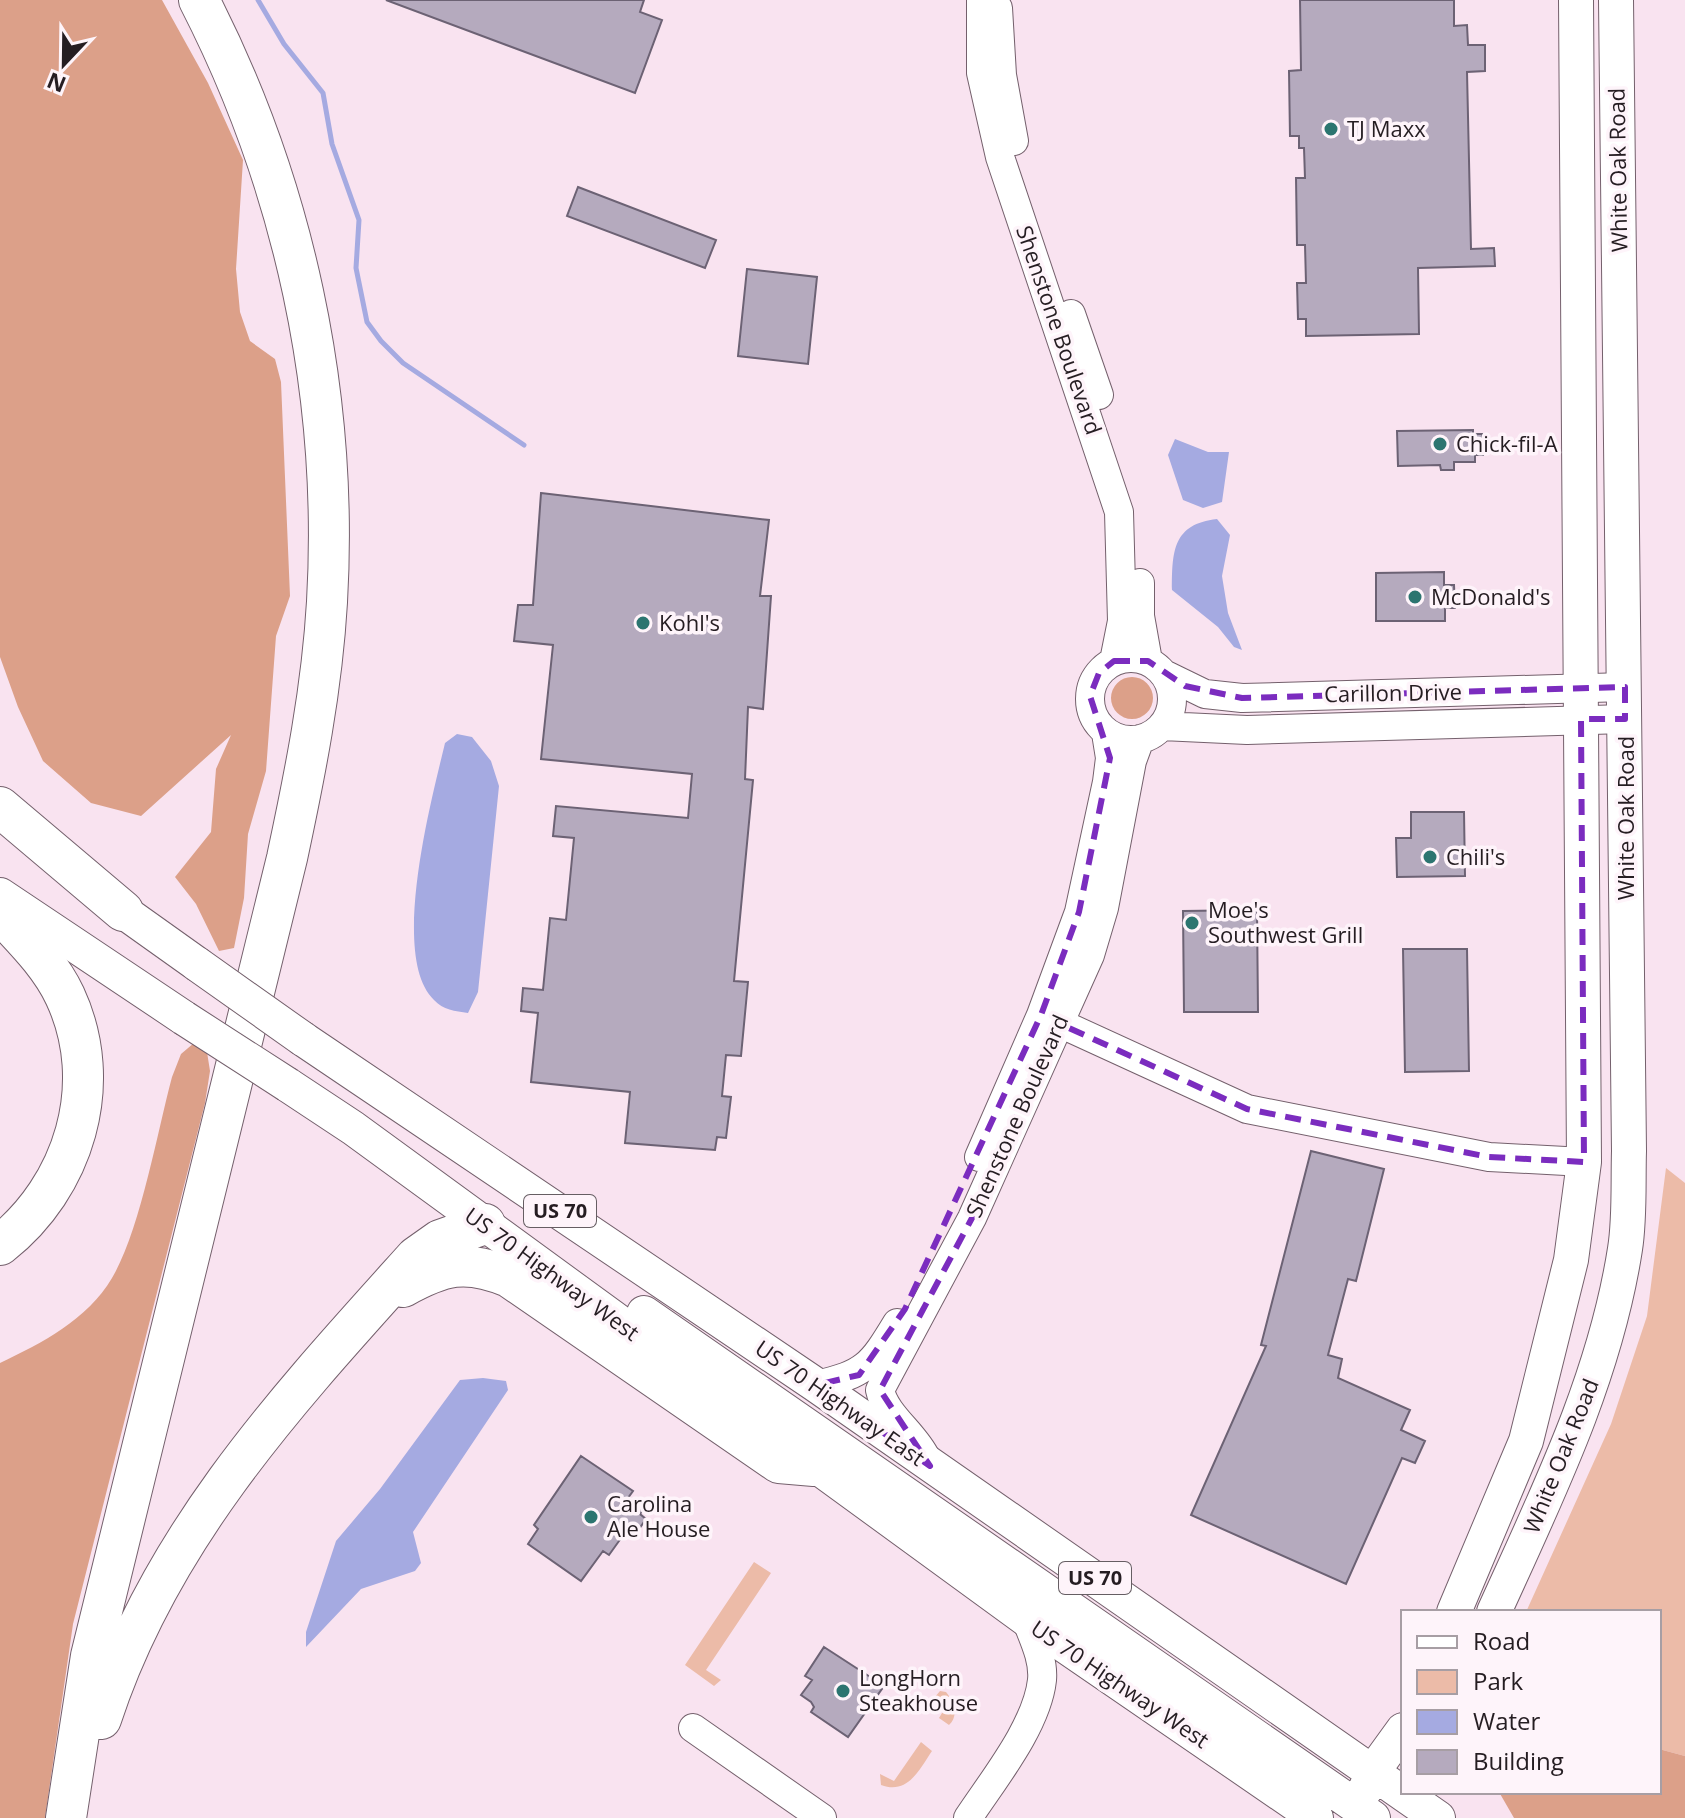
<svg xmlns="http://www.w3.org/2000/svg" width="1685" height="1818" font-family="'Open Sans',sans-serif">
<rect width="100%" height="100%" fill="#f9e3f0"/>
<path fill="#ecbba8" d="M1666 1168 1685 1183V1756L1659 1749V1612H1526L1611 1424 1647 1316Z
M754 1562 771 1573 706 1670 721 1680 714 1686 685 1665Z
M940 1691 946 1692C954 1702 959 1716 949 1725L939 1718 945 1708 934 1698Z
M921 1742 932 1751C919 1770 908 1795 881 1785L880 1774 894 1781Z"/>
<path fill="#dca089" d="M0 0H162L208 83 243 160 236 269 240 312 250 341 275 359 281 382 290 596 276 636 266 771 248 834 244 898 234 948 219 951 196 904 175 877 211 832 216 769 231 735 141 816 91 803 43 761 18 707 0 657Z
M1111 698a21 21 0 1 1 42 0a21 21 0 1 1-42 0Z
M194 1043 207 1052 210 1071 205 1103 73 1624 45 1818H0V1363C42 1343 87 1320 112 1278 140 1231 157 1133 172 1077L181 1054Z
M1659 1749 1685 1756V1818H1514L1499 1792H1659Z"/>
<path fill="#a5aae1" d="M1175 439 1208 452H1229L1222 502 1203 508 1183 500 1168 455Z
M1217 519 1230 535 1222 576 1228 613 1242 650 1234 647 1218 627 1172 590C1172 551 1173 524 1217 519Z
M457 734 472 737 491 761 499 786 478 992 468 1013C455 1011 443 1010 434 1000 389 957 432 798 445 743Z
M483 1378 506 1381 508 1390 413 1532 421 1563 415 1571 361 1589 306 1647V1632L336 1541 380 1489 460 1380Z"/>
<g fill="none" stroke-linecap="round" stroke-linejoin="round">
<path stroke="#a5aae1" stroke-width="5" d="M258 0 284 44 323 93 332 144 359 220 356 268 367 322 381 341 403 363 524 445"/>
</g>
<path fill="#b5aabe" stroke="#6c6274" stroke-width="2" d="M386 0H644L640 12 662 20 635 93Z
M1300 0H1454V26L1467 25 1468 45H1485V71L1467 72 1471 249 1494 248 1495 266 1418 268 1419 334 1306 336V319H1298L1297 283H1306L1305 245H1297L1296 178H1305L1304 148H1299V136H1290L1289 71 1301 70Z
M578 187 716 240 705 268 567 216Z
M747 269 817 277 808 364 738 356Z
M1473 430V434H1482L1483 455H1475V462H1454V470H1441L1440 465 1398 466 1397 431Z
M541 493 769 520 760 596H771L763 709 748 707 745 779 753 780 734 981 748 982 741 1056 726 1055 722 1096 731 1097 726 1138 717 1137 715 1150 625 1143 630 1092 531 1082 538 1013 521 1011 523 988 543 990 550 918 566 920 574 838 553 836 556 806 688 818 692 774 541 759 553 645 514 641 518 605H533Z
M1444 572V585H1454L1455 608H1445V621H1376V573Z
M1411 812H1464L1465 876 1397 877 1396 838H1411Z
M1257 910 1258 1012H1184L1183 911Z
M1403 949H1467L1469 1071 1405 1072Z
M1311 1151 1384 1169 1356 1281 1348 1279 1328 1355 1342 1359 1338 1378 1410 1410 1401 1430 1425 1441 1415 1463 1402 1458 1346 1584 1191 1515 1266 1346 1261 1345Z
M581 1456 633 1491 628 1498 644 1509 640 1514 646 1519 637 1532 629 1527 609 1555 603 1551 581 1581 528 1544 538 1529 534 1525Z
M824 1647 884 1686 848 1737 811 1712 814 1707 811 1702 801 1695 812 1680 805 1676Z"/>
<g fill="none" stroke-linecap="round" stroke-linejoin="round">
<g stroke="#74606c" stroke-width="30">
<path id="minor" d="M981 0V73L1000 157 1119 512 1122 621 1114 661
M998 8 1002 75 1014 141
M1071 314 1099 395
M1140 583V616L1148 661
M1090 699a41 41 0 1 1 82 0a41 41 0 1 1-82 0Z
M1166 675 1205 694 1242 698 1625 687
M1162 726 1247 730 1625 719
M1042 1015 1247 1109 1489 1157 1584 1162
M979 1157 1041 1015 1079 912 1107 782 1110 758 1106 733
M816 1385C865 1374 871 1366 897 1323
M926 1458C915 1434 885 1415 880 1390L972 1218 1090 955 1104 908 1132 761 1140 739
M693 1728 822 1818
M968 1818C993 1780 1037 1726 1042 1680 1044 1659 1033 1638 1026 1619"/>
</g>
<g stroke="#74606c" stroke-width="36">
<path id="major" d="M0 895 184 1018
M103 897 197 964
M303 1039 816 1385 1438 1818
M288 1085 353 1128 1026 1619 1316 1818
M644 1313 1373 1818
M1454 1612 1526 1441 1571 1260 1584 1162 1576 0
M1494 1612C1547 1495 1605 1378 1625 1249 1630 1218 1628 1183 1629 1151L1616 0
M1365 1790 1374 1770 1403 1730"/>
</g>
<g stroke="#74606c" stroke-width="42">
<path id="highway" d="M0 807 123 911
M0 913C24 939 50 964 65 996 106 1084 74 1187 0 1245
M403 1287C443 1265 465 1259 509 1277L779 1463 814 1466
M101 1719C161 1535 289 1398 416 1257L440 1240 485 1224
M66 1818 91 1656 287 858C305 774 322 689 327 602 339 394 294 185 199 0"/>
</g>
<use href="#minor" stroke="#fff" stroke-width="28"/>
<use href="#major" stroke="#fff" stroke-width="34"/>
<use href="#highway" stroke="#fff" stroke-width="40"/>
<g stroke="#74606c" stroke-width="36" stroke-linecap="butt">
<path id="major-bridge" d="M197 964 303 1039
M184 1018 288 1085"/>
</g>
<use href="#major-bridge" stroke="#fff" stroke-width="34"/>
</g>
<path fill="none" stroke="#7b2cbf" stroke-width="6" stroke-dasharray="16 10" stroke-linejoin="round" d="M1114 661H1148L1185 686 1242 698 1625 687V719H1581L1584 1162 1489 1157 1247 1109 1058 1023 972 1218 880 1390 930 1466 816 1385 859 1375 905 1309 1041 1015 1079 912 1110 758 1090 696 1099 673Z"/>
<g fill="#2c7570" stroke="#fef4fa" stroke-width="3">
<circle cx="1331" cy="129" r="8"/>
<circle cx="1440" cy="444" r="8"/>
<circle cx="1415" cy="597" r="8"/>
<circle cx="643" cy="623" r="8"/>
<circle cx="1430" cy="857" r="8"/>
<circle cx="1192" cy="923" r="8"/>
<circle cx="591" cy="1517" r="8"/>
<circle cx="843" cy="1691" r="8"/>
</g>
<g text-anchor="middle" stroke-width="7" stroke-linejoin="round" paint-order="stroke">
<g fill="#fef4fa" stroke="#665e63" stroke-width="2">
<rect x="524" y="1195" width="72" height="32" rx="6"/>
<rect x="1059" y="1562" width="72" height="32" rx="6"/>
</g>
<g font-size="20" font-weight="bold" fill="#251d22">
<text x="560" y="1218">US 70</text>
<text x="1095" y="1585">US 70</text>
</g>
<g font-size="22" fill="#251d22" stroke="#fef4fa" text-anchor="start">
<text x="1347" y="137">TJ Maxx</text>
<text x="1456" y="452">Chick-fil-A</text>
<text x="1431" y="605">McDonald's</text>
<text x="659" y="631">Kohl's</text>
<text x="1446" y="865">Chili's</text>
<text x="1208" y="918">Moe's<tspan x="1208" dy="25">Southwest Grill</tspan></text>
<text x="607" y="1512">Carolina<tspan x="607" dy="25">Ale House</tspan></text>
<text x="859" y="1686">LongHorn<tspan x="859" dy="25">Steakhouse</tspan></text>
</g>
<g font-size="22" fill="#251d22" stroke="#fef4fa">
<text transform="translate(1618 170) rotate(-91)" y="8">White Oak Road</text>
<text transform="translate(1059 330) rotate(71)" y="8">Shenstone Boulevard</text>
<text transform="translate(1393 693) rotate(-1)" y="8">Carillon Drive</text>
<text transform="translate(1626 818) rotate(-90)" y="8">White Oak Road</text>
<text transform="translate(1017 1116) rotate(-66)" y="8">Shenstone Boulevard</text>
<text transform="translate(552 1274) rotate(36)" y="8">US 70 Highway West</text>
<text transform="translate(840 1403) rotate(35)" y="8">US 70 Highway East</text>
<text transform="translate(1561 1456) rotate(-68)" y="8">White Oak Road</text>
<text transform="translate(1120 1684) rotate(34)" y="8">US 70 Highway West</text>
</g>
</g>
<rect x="1401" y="1610" width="260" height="184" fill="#fef4fa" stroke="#a79ea4" stroke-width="2"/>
<rect x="1417" y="1636" width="40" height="12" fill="#ffffff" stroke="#a79ea4" stroke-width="2"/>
<text x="1473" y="1650" font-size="24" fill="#251d22">Road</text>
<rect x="1417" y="1670" width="40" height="24" fill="#ecbba8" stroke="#a79ea4" stroke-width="2"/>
<text x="1473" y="1690" font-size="24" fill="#251d22">Park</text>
<rect x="1417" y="1710" width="40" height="24" fill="#a5aae1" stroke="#a79ea4" stroke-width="2"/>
<text x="1473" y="1730" font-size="24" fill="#251d22">Water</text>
<rect x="1417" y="1750" width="40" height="24" fill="#b5aabe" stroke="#a79ea4" stroke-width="2"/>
<text x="1473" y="1770" font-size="24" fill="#251d22">Building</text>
<g transform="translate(64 64) rotate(202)" stroke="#fef4fa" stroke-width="6" paint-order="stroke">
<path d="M0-6L14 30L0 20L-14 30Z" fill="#251d22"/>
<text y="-12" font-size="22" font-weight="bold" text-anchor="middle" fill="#251d22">N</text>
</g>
</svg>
